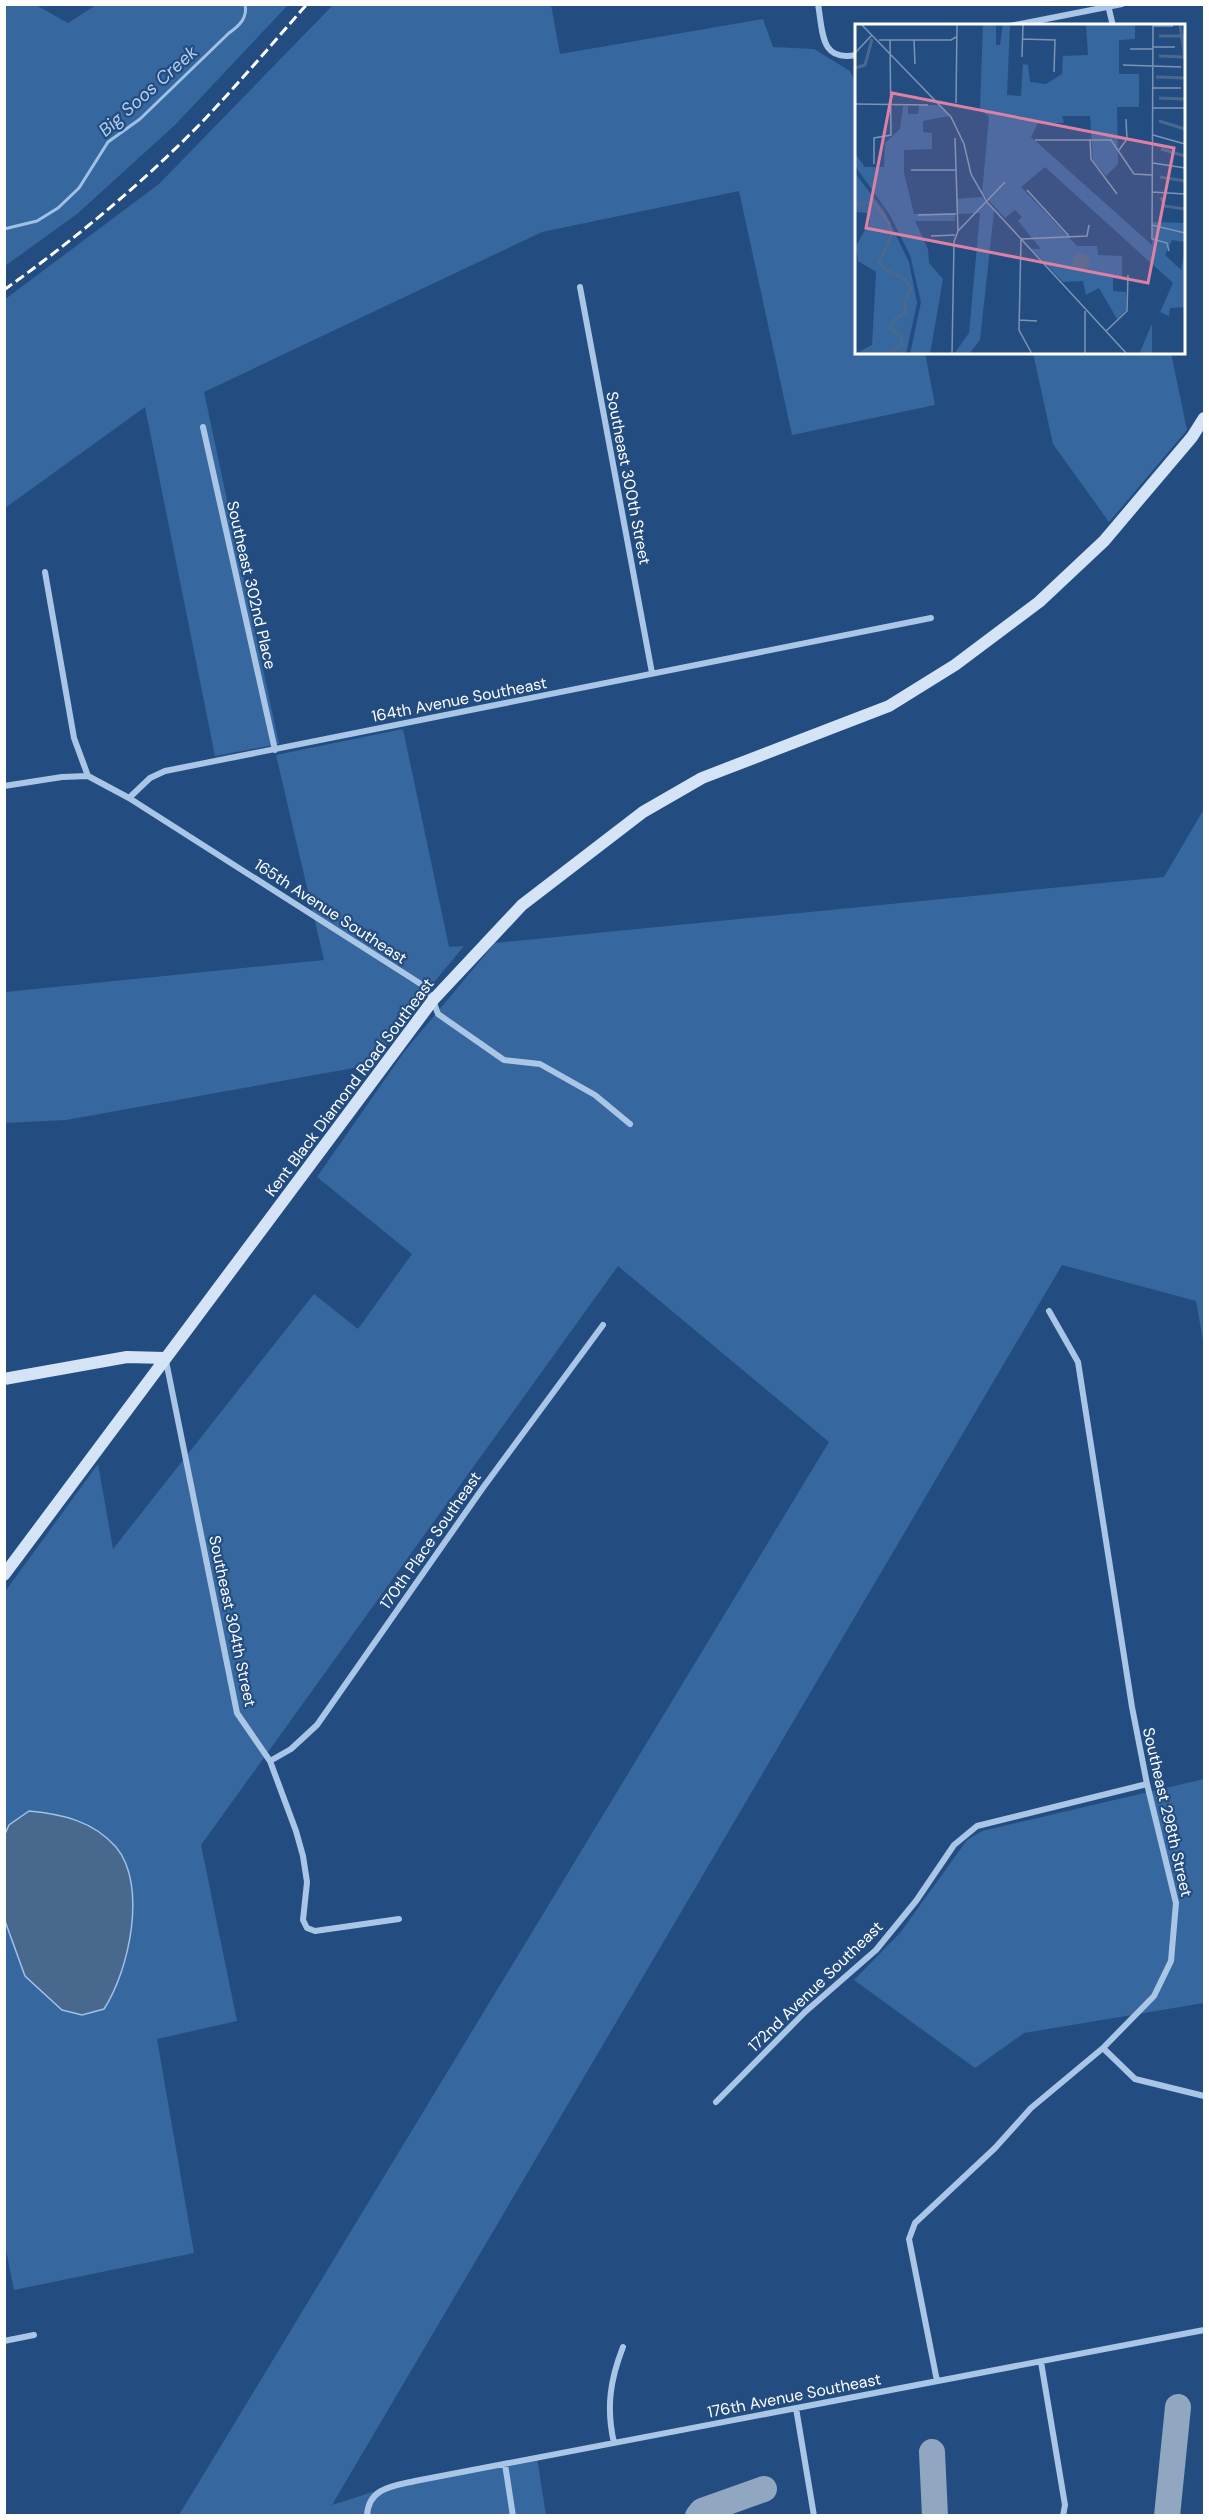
<svg xmlns="http://www.w3.org/2000/svg" width="1209" height="2520" font-family="'DM Sans',sans-serif">
<rect width="100%" height="100%" fill="#234d81"/>
<path fill="#37679f" d="M5 4 36 5 68 23 96 5H288L175 125 77 214 5 266Z
M333 5H551L560 54 763 19 773 47 814 49 850 71 856 83V352L925 353 935 405 792 435 739 191 542 232 204 392 279 744 215 756 145 407 5 508 4 300 159 184Z
M1033 353H1171L1187 430 1109 522 1053 444Z
M403 729 449 947 464 946 411 1010 367 1073 359 1067 66 1120 5 1123V992L324 960 276 755Z
M1204 809V1346L1196 1301 1062 1265 332 2505 388 2487 537 2458 546 2515H179L829 1442 618 1266 201 1845 237 2021 157 2039 194 2253 14 2290 4 2240V1593L98 1464 113 1549 314 1294 358 1329 412 1254 317 1177 404 1052 495 943 1164 877Z
M1204 1779V2003L1024 2033 975 2068 854 1980 900 1933 967 1840 982 1831Z"/>
<path fill="#49688e" stroke="#9ec1e8" stroke-width="1.5" d="M29 1811C62 1814 93 1821 116 1847 148 1885 129 1971 104 2009L82 2015 62 2010 25 1976 5 1921V1834L9 1825Z"/>
<g fill="none" stroke-linecap="round" stroke-linejoin="round">
<path stroke="#9ec1e8" stroke-width="3" d="M4 229 37 221 58 208 79 188 108 142 140 119 229 33C239 26 248 18 245 4"/>
<path stroke="#91a6c0" stroke-width="26" d="M932 2452 935 2516
M698 2516 702 2511 764 2489
M1167 2516 1178 2407"/>
<path stroke="#aac6e7" stroke-width="6" d="M818 4C823 32 820 62 856 55
M1108 5 1113 26
M1010 26 1122 4
M580 287 652 673
M203 427 275 750
M45 572 74 738 88 776
M4 786 62 777 88 776 129 798 150 778 165 771 931 618
M129 798 424 986 433 1000 438 1014 504 1060 540 1064 595 1095 630 1124
M166 1361 237 1713 270 1761 296 1831 303 1856 307 1882 303 1920 307 1928 315 1931 399 1919
M270 1761 291 1749 317 1725 482 1489 603 1325
M1103 2048 1135 2079 1204 2096
M716 2102 805 2012 876 1950 916 1901 954 1845 977 1826 1147 1784
M4 2341 34 2335
M1041 2362 1065 2505 1063 2516
M937 2381 909 2239 915 2223 995 2148 1031 2108 1103 2048 1154 1996 1171 1961 1176 1903 1147 1784 1132 1707 1078 1362 1049 1311
M796 2408 814 2516
M614 2443C606 2408 610 2380 623 2347
M505 2464 513 2516
M367 2516C368 2488 393 2486 415 2481L1204 2330"/>
<path stroke="#d4e3f6" stroke-width="12" d="M4 1379 127 1357 165 1358
M4 1575 433 1000 522 905 643 812 702 778 889 706 955 665 1039 602 1104 541 1192 437 1204 418"/>
<path stroke="#fff" stroke-width="3" stroke-dasharray="10 4.5" stroke-linecap="butt" d="M4 290C75 239 143 183 203 121 239 83 273 43 307 4"/>
</g>
<g text-anchor="middle" stroke-width="4.5" stroke-linejoin="round" paint-order="stroke">
<g font-size="16" fill="#fff" stroke="#234d81">
<text transform="translate(629 478) rotate(79)" y="6">Southeast 300th Street</text>
<text transform="translate(252 585) rotate(77)" y="6">Southeast 302nd Place</text>
<text transform="translate(459 699) rotate(-11)" y="6">164th Avenue Southeast</text>
<text transform="translate(331 911) rotate(33)" y="6">165th Avenue Southeast</text>
<text transform="translate(349 1087) rotate(-53)" y="6">Kent Black Diamond Road Southeast</text>
<text transform="translate(430 1540) rotate(-55)" y="6">170th Place Southeast</text>
<text transform="translate(233 1621) rotate(78)" y="6">Southeast 304th Street</text>
<text transform="translate(1168 1812) rotate(77)" y="6">Southeast 298th Street</text>
<text transform="translate(815 1986) rotate(-44)" y="6">172nd Avenue Southeast</text>
<text transform="translate(794 2395) rotate(-11)" y="6">176th Avenue Southeast</text>
</g>
<g font-size="18" font-style="italic" fill="#b5d0ef" stroke="#234d81">
<text transform="translate(148 91) rotate(-42)" y="6">Big Soos Creek</text>
</g>
</g>
<g transform="translate(855 24)">
<rect width="330" height="330" fill="#234d81"/>
<path d="M128 0H141V21H145L148 0H155L152 71 166 72 168 40 173 41 175 58 191 60 207 50 208 32 233 31 231 0H280V15L264 16V50H284V83H262L263 140 251 152 238 136 235 92H207L209 99H183L176 113 297 221V198L330 199V218L317 216 310 231 326 246 330 226V283L315 284 314 292 305 288 318 259 190 143 166 163 222 222H242L243 231 267 232V252L258 253V267L271 268V286L262 295 244 264 231 271 228 257 208 258 177 225H186L163 197 167 193 160 186 150 194 127 169 134 93 125 85ZM64 81H85L94 92 68 97V108L77 109V125L49 126V149L59 190 100 189V197H60L73 225 74 239 88 255 75 330H55L66 278 55 231 35 191 0 142V130L10 143H29L30 119 45 105 48 82H53V90H63ZM0 149 29 187 54 238 62 279 51 330H0L17 321 21 248 3 237 1 222 15 197 12 189 0 188ZM127 173 139 187 125 316 114 330H99L114 309 125 189 102 190 101 175ZM297 300V330H286L285 328Z" fill="#37679f"/>
<path d="M217 238a9 9 0 1 1 18 0a9 9 0 1 1-18 0Z" fill="#49688e"/>
<path fill="none" stroke="#49688e" stroke-width="3" d="M325 0 330 36M304 12H330M304 32 329 33M0 44 10 41 17 15M301 53 330 54M304 74 330 75M304 97 330 105M306 125 330 132M305 153 330 157M306 173 309 182 330 185M0 182 18 177 34 199 36 212 24 239 29 245 50 255 56 265 49 279 51 288 41 294 35 304 46 312 47 321 33 330"/>
<path fill="none" stroke="#7b94b3" stroke-width="1.5" d="M6 0 96 93 109 120 116 150 132 178 272 330M298 0 297 215 312 219 314 227M298 2H318M167 15 200 16 199 48M24 16H96L101 13M59 16 60 40M298 23H320M275 25H298M0 29 17 11M167 33 168 0M268 41 326 43M298 64H326M101 79 102 0M0 80 73 81M298 84H329M298 111 330 120M235 115 236 135 262 170M180 116H256L279 150 297 151M264 126 272 115 271 95M298 139 330 144M19 140V114L36 111 35 16M56 146H101M172 166 214 212M297 168 330 170M63 191 101 190M297 201 330 209M103 207 150 158M76 212 100 211M164 296 182 297M251 307 272 287 273 251M97 330 99 218 103 207 100 114M177 330 164 306 166 215 232 212 234 201M230 330V287"/>
<path fill="#dd80a5" fill-opacity="0.15" stroke="#dd80a5" stroke-width="3" d="M37 69 319 124 293 259 11 204Z"/>
<rect width="330" height="330" fill="none" stroke="#fff" stroke-width="3"/>
</g>
<rect width="1209" height="2520" fill="none" stroke="#ffffff" stroke-width="12"/>
</svg>
